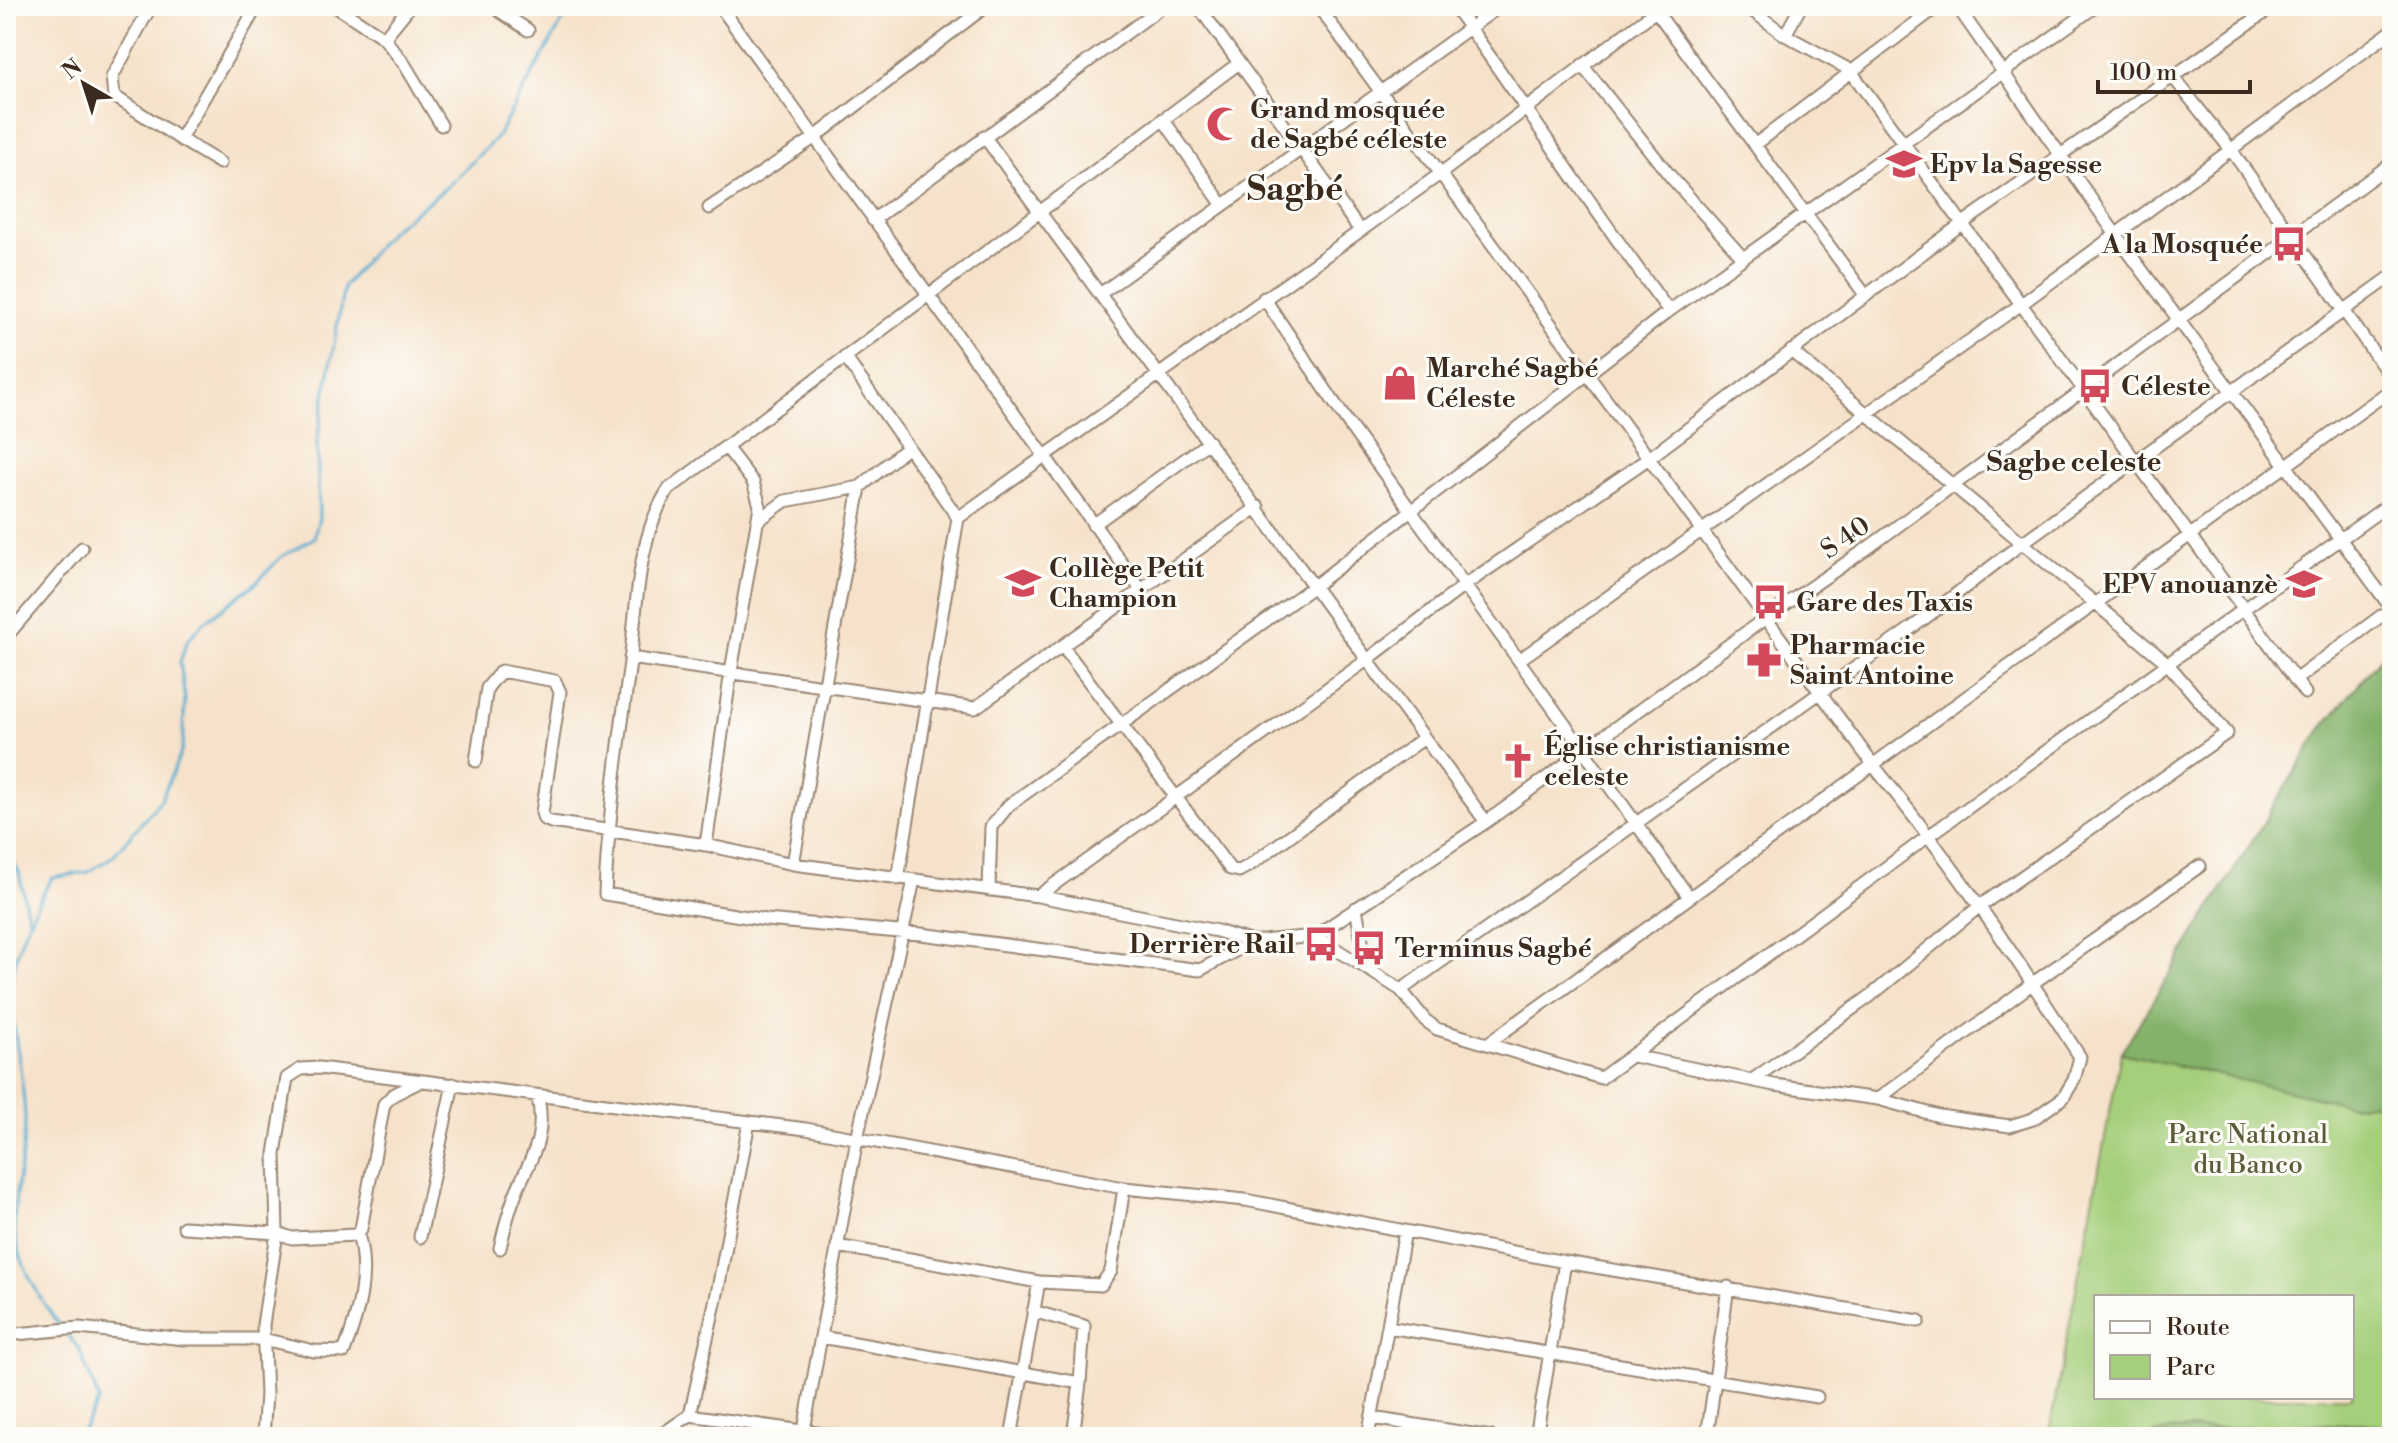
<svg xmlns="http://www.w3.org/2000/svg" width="2398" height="1443" font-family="'Libre Bodoni',serif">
<rect width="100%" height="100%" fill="#fdfcf7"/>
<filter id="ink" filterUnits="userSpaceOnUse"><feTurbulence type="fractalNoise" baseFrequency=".0125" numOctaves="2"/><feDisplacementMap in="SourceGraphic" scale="16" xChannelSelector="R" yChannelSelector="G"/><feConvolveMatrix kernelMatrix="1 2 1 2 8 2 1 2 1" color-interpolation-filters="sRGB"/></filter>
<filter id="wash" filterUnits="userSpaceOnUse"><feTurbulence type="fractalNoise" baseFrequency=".006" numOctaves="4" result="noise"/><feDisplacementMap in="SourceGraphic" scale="32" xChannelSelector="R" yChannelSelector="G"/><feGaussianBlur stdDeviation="1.8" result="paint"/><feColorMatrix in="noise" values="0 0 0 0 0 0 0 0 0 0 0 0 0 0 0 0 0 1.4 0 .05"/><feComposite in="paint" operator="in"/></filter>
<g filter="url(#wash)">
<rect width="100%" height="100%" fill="#f6e2ca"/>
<path fill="#a6cf7b" stroke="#707c4c" stroke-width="2" fill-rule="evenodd" d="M2392 644V1437H2048L2121 1053 2320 731ZM2096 1297H2352V1397H2096Z"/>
<path fill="#84b26b" stroke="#606e44" stroke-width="2" d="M2392 644V1103L2351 1105 2121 1053 2320 731Z
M2363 1423 2392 1428V1437H2144L2171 1430Z"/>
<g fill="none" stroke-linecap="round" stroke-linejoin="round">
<path stroke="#51aacf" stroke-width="3" d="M6 850 19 872 28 917
M61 1327C41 1303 13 1254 14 1222 14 1188 25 1154 25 1119 24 1082 16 1047 12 1010 6 964 29 916 52 878L88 872 112 857 161 800 182 750 185 700 180 662 187 641 202 624 256 583 281 557 314 538 319 517 317 442 344 286 389 232 447 187 497 137 571 6
M66 1333 79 1349 99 1400 79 1437"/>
</g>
</g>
<g filter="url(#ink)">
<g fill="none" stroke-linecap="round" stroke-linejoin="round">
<g stroke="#988674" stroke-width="15">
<path id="minor" d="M151 6 112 77 114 96 180 139
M335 6 384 38 405 65 441 125
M492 6 528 30
M720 6 1142 591
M1198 6 1359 229
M1318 6 1874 766C1949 859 2016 956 2080 1057L2074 1080 2063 1098 2033 1119 2010 1126 1939 1116 1878 1099 1774 1085 1633 1056
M1454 6C1527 107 1594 212 1669 311
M1746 6 1785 35 1850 70 2305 693
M1957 6 2116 235 2386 601
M1656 11 1866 296
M1785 35 1801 6
M384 38 410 6
M1239 63 669 489C637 536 637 607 630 662 620 739 608 816 605 894L766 920 921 934 1200 970 1252 942 1315 936 1401 990 1425 1020 1437 1029 1601 1078 1930 835 2392 502
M1582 65 1671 177 1743 258
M2174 78 2232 151 2392 379
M1163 119 1222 204
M984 136 1486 822
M1756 144 1938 6
M220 163 180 139 257 6
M709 208 814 138 986 6
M873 220 1163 6
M1100 294 1500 6
M1264 298 1350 426 1689 897
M845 357 958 518 898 879
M958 518 1440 174 1662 6
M759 520 785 501 860 487 908 447
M1093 525 1209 442
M6 637 82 548
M1063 647 1230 869 1239 871 1250 865 1424 738
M630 658 975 708 1258 507
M1519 660 2020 305 2392 31
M2295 680 2381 616
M476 761 487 688 501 671 555 681 560 692 542 813 544 819 551 822 706 845 793 864 1038 896 1217 931 1252 942
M706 845 731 671 760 506 753 482 726 447
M793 864 860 487
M989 890 991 827 1009 805 1314 586 1669 311 2096 6
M1038 896 1367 660 1465 585 1649 458 1963 223 2274 6
M1356 908 1367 969
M1315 936 1486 822 1767 617 1865 550 2392 163
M1401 990 1924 619 2022 543 2392 276
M1487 1044 2392 389
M1755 1078 1869 997 1980 906 2227 733 2167 663 1791 351
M1878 1099 2033 983 2200 866
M184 1227 277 1233 292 1238 356 1235 361 1229 384 1104 393 1095 421 1081
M420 1237 453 1084
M837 1246 1039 1282 1101 1285 1111 1271 1124 1188
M500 1248C505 1225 511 1202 521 1181 536 1150 545 1132 538 1097
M1033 1311 1084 1326 1080 1383
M1388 1327 1817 1397
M6 1335 79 1328 185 1339H263L314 1351 344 1352C359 1313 369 1275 358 1234
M821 1337 1080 1383 1073 1437
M690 1415 718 1289 749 1122
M1372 1418 1491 1437
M804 1430 857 1139 914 880
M263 1437 266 1394 263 1325 277 1233 275 1154 287 1078 301 1069 319 1068 806 1129 1124 1188 1245 1200 1565 1262 1919 1321
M658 1437 690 1415 845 1437
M1011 1437 1039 1282
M1368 1437 1405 1231
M1536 1437 1565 1262
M1707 1437 1728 1287"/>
</g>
<use href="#minor" stroke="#fff" stroke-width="11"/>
</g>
</g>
<defs>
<g id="mosque-bare" transform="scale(2.76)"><path d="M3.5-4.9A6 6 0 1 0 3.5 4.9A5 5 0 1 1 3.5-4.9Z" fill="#d1495b" stroke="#fdfcf7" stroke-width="2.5" paint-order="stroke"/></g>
<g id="school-bare" transform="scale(2.76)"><path d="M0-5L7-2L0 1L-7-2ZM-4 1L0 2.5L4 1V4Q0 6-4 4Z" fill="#d1495b" stroke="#fdfcf7" stroke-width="2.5" paint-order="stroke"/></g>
<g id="bus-bare" transform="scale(2.76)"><path d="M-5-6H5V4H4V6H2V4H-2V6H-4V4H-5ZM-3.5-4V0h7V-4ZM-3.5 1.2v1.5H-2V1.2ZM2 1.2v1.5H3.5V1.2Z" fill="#d1495b" stroke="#fdfcf7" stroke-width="2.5" paint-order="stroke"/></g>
<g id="shop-bare" transform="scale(2.76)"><path d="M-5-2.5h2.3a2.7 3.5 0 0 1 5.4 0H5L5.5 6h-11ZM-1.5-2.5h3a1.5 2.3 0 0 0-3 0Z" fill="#d1495b" stroke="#fdfcf7" stroke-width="2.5" paint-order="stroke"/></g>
<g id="university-bare" transform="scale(2.76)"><path d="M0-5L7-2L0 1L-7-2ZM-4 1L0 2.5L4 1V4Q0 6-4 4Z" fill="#d1495b" stroke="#fdfcf7" stroke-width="2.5" paint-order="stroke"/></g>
<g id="pharmacy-bare" transform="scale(2.76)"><path d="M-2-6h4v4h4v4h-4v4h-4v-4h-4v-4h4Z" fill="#d1495b" stroke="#fdfcf7" stroke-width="2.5" paint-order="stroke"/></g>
<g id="church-bare" transform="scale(2.76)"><path d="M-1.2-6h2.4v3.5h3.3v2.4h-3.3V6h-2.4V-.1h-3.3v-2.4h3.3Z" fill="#d1495b" stroke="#fdfcf7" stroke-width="2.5" paint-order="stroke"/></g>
</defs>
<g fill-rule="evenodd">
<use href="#mosque-bare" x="1224" y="124"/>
<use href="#school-bare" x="1904" y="164"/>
<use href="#bus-bare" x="2289" y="244"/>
<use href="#shop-bare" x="1400" y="383"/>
<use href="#bus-bare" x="2095" y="386"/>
<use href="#university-bare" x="1023" y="583"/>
<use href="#school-bare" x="2304" y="584"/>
<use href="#bus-bare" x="1770" y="602"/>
<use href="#pharmacy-bare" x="1764" y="660"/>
<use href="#church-bare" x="1518" y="761"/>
<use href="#bus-bare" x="1321" y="944"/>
<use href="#bus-bare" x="1369" y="948"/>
</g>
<g text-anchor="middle" stroke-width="6" stroke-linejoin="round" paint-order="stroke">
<g font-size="26" font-weight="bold" fill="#3b2a1e" stroke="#fdfcf7" text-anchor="start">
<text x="1250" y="118">Grand mosquée<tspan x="1250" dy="30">de Sagbé céleste</tspan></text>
<text x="1930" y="173">Epv la Sagesse</text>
<text x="2263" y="253" text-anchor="end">A la Mosquée</text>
<text x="1426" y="377">Marché Sagbé<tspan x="1426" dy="30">Céleste</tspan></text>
<text x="2121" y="395">Céleste</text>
<text x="1049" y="577">Collège Petit<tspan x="1049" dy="30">Champion</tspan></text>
<text x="2278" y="593" text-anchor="end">EPV anouanzè</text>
<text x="1796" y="611">Gare des Taxis</text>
<text x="1790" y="654">Pharmacie<tspan x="1790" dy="30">Saint Antoine</tspan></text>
<text x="1544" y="755">Église christianisme<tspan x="1544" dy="30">celeste</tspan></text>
<text x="1295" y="953" text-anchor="end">Derrière Rail</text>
<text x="1395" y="957">Terminus Sagbé</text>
</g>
<g font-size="26" fill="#3b2a1e" stroke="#fdfcf7">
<text transform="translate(1845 537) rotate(-35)" y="9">S 40</text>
</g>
<g font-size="26" fill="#5b5c3a" stroke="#fdfcf7">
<text x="2248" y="1143">Parc National<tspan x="2248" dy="30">du Banco</tspan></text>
</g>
<g font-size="28" font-weight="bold" fill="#3b2a1e" stroke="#fdfcf7">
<text x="2074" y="471">Sagbe celeste</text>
</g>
<g font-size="34" font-weight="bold" fill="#3b2a1e" stroke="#fdfcf7">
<text x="1295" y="200">Sagbé</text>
</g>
</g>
<rect width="2398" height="1443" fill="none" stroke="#fdfcf7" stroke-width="32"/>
<rect x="2094" y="1295" width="260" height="104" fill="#fdfcf7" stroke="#afa8a0" stroke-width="2"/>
<rect x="2110" y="1321" width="40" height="12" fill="#ffffff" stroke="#afa8a0" stroke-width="2"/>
<text x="2166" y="1335" font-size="24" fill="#3b2a1e">Route</text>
<rect x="2110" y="1355" width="40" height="24" fill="#a6cf7b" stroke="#afa8a0" stroke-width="2"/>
<text x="2166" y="1375" font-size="24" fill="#3b2a1e">Parc</text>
<g transform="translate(84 84) rotate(321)" stroke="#fdfcf7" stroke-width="6" paint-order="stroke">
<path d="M0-6L14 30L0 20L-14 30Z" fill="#3b2a1e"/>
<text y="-12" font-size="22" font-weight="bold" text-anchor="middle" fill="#3b2a1e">N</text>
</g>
<path d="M2098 80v12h152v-12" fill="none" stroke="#3b2a1e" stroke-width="4"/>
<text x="2110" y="80" font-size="24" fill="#3b2a1e" stroke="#fdfcf7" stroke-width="6" paint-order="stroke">100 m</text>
</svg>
